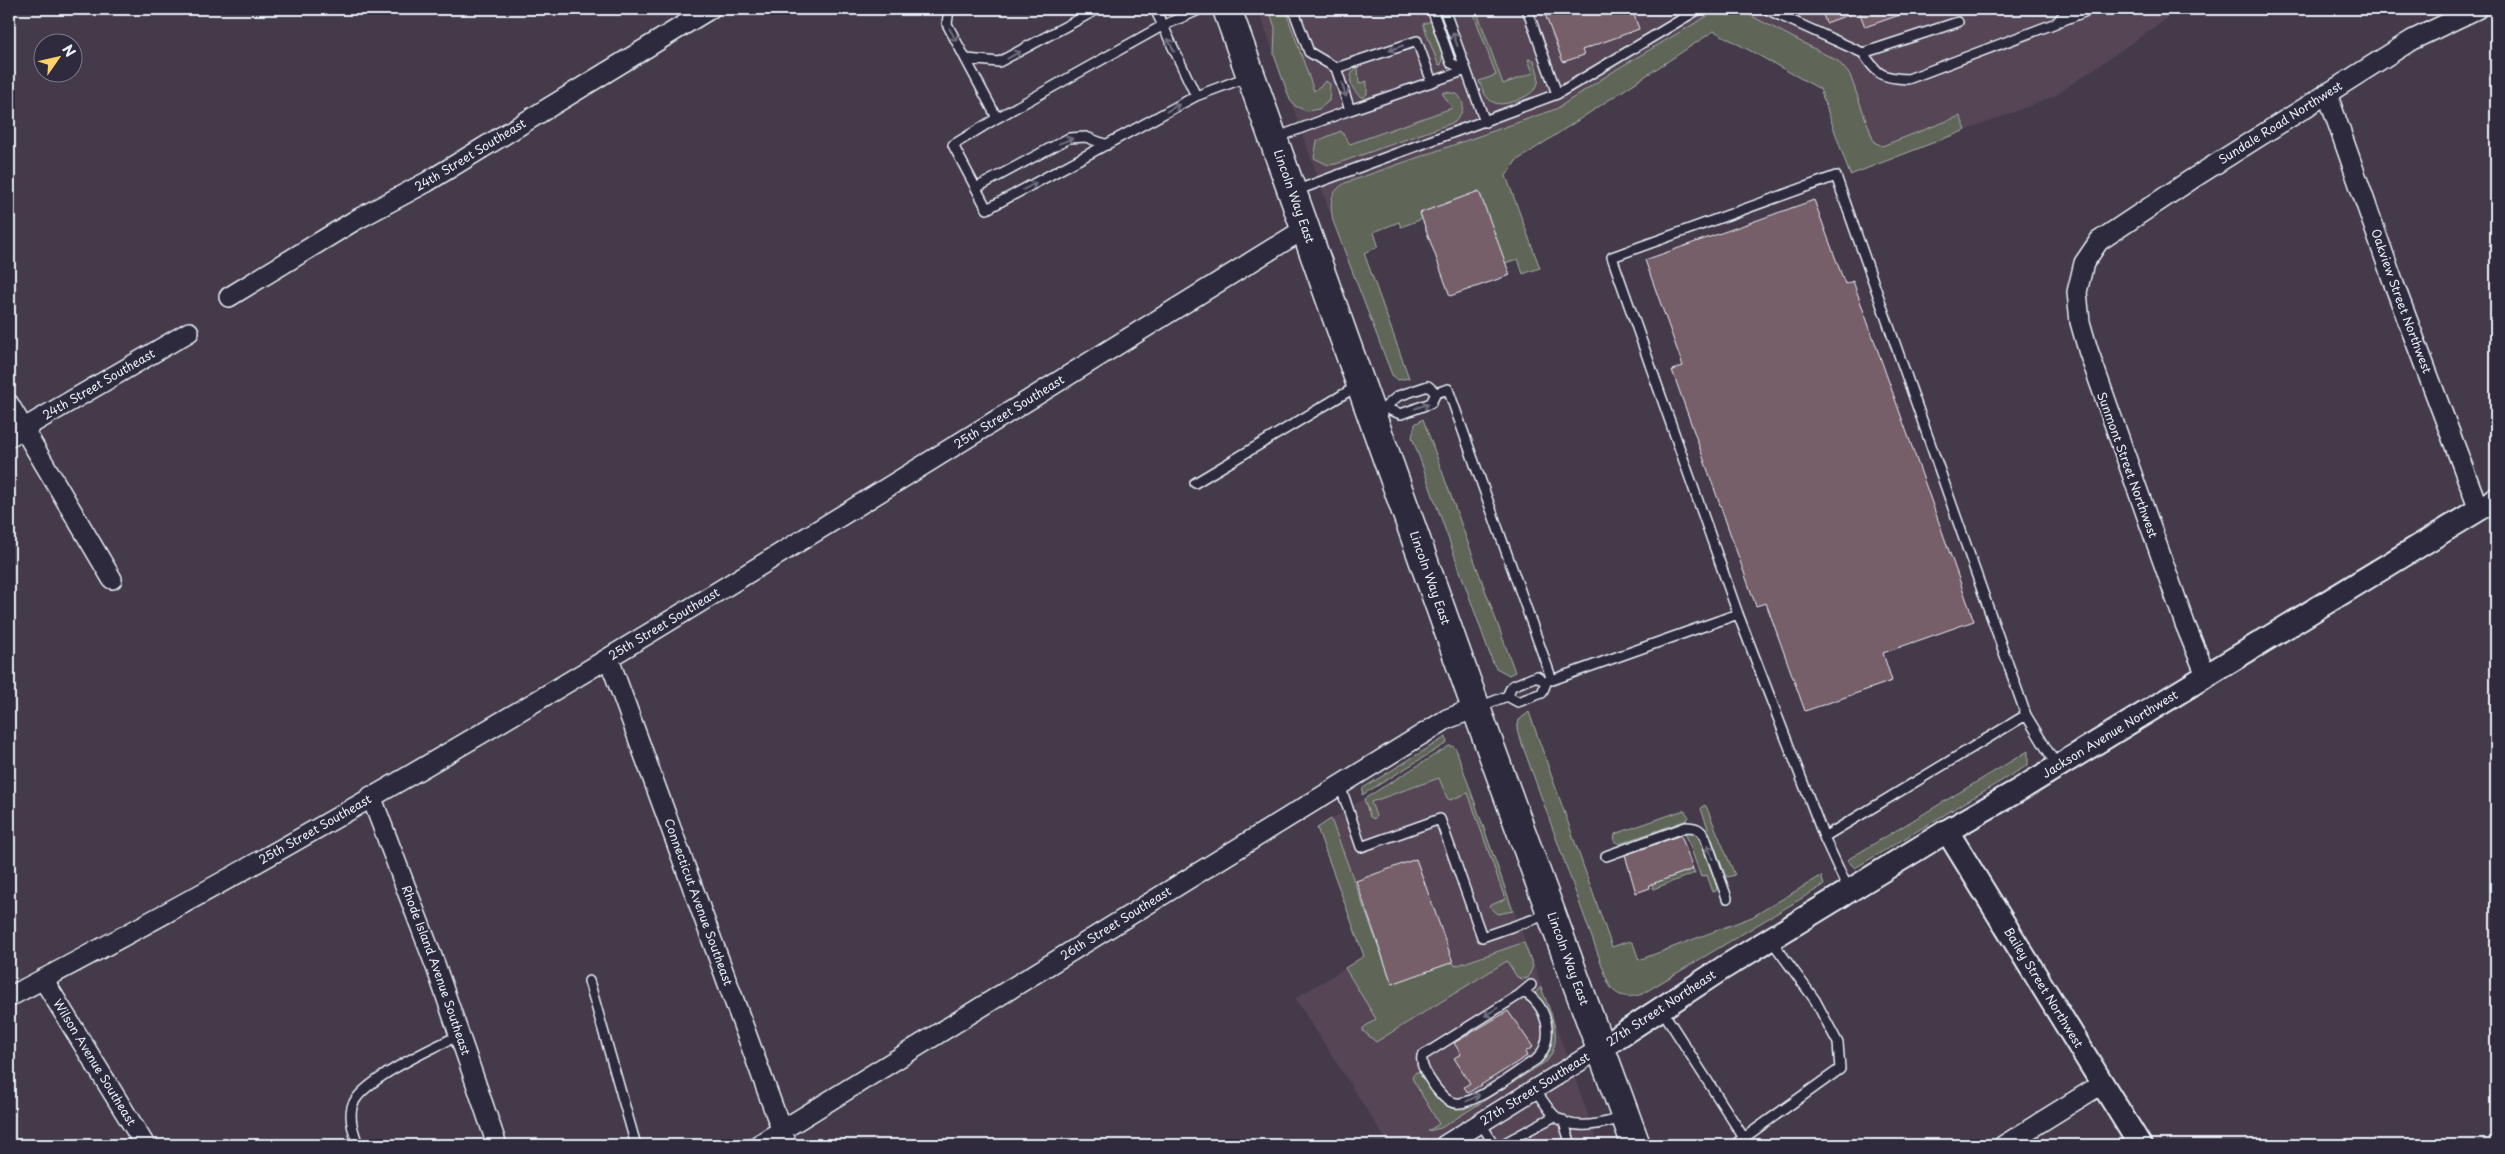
<svg xmlns="http://www.w3.org/2000/svg" width="2505" height="1154" font-family="'Playpen Sans',sans-serif">
<rect width="100%" height="100%" fill="#453a4a"/>
<filter id="ink" filterUnits="userSpaceOnUse"><feTurbulence type="fractalNoise" baseFrequency=".02" numOctaves="2"/><feDisplacementMap in="SourceGraphic" scale="10" xChannelSelector="R" yChannelSelector="G"/><feConvolveMatrix kernelMatrix="1 2 1 2 8 2 1 2 1" color-interpolation-filters="sRGB"/></filter>
<g filter="url(#ink)">
<path fill="#544554" d="M1258 9H2181L2053 97 1850 175 1820 89 1714 31 1516 161 1333 221Z
M1449 746H1453L1456 749 1599 1145H1434L1431 1137 1417 1145H1389L1295 998 1364 957 1317 828Z"/>
<path fill="#5f6659" stroke="#a4aca8" d="M1269 9H1285L1314 91 1326 81 1330 84 1329 101 1319 109 1307 111 1295 106 1290 100 1274 55 1275 28Z
M1472 9H1476L1503 84 1533 73 1528 59 1534 60C1536 68 1540 76 1538 83 1535 96 1506 107 1495 103 1485 99 1483 90 1479 81L1496 75Z
M1719 9H1738L1838 61 1850 75 1874 142 1882 146 1960 116 1966 130 1850 175 1820 89 1714 31 1516 161 1506 176 1540 268 1523 274 1518 259 1505 263 1420 213 1422 219 1401 227 1399 222 1374 232 1378 245 1376 248 1364 253 1409 378 1398 380 1392 375 1333 221C1330 203 1329 193 1345 183L1556 109 1617 69Z
M1431 21 1443 54 1441 65 1438 64 1423 24Z
M1358 67 1359 84 1367 81V94L1363 98C1351 92 1345 75 1358 67Z
M1446 92 1457 94C1467 104 1463 112 1455 122L1336 164 1328 165 1314 158 1317 141 1341 131 1350 144 1452 108 1442 93Z
M1423 419 1515 672 1509 675 1496 668 1493 663 1412 437 1415 424Z
M1529 712 1612 947 1629 941 1633 943 1639 960 1752 917 1821 876 1824 885 1642 994C1628 999 1614 997 1608 982L1517 730 1519 720Z
M1446 737 1447 743 1362 795 1363 788Z
M1449 746H1453L1456 749 1513 911 1498 914 1489 906 1505 899 1468 793 1450 800 1447 798 1439 778 1371 802 1376 816 1374 819 1370 817 1364 799Z
M2028 751V765L1855 868 1847 860Z
M1704 805 1706 806 1735 875 1728 877 1725 875 1701 809Z
M1684 810 1689 817 1687 820 1619 844 1614 841 1615 834Z
M1331 819 1392 983 1453 962 1455 966 1522 943H1524L1533 966 1528 978 1523 979 1517 977 1507 961 1376 1042 1363 1031V1028L1376 1019 1345 968 1364 956 1317 828Z
M1690 831 1699 837 1717 888 1716 891 1713 892 1707 875 1701 877 1685 832Z
M1693 869 1695 873 1653 889 1652 884Z
M1541 987C1550 1013 1565 1037 1547 1061L1441 1128 1428 1131 1439 1124 1413 1080 1412 1077 1416 1072C1431 1073 1431 1110 1464 1109L1546 1058C1556 1035 1553 1012 1535 993Z"/>
<path fill="#775f6a" stroke="#e8f1f8" d="M1333 9H1351L1335 15Z
M1543 9H1643L1633 12 1639 29 1582 50 1584 55 1563 62Z
M1821 9H1917L1865 27 1859 11 1826 23Z
M1479 191 1510 275 1450 296 1420 213Z
M1814 200 1845 284 1853 281 1974 621 1883 653 1892 681 1805 711 1766 603 1756 606 1672 370 1683 366 1645 260Z
M1681 835 1693 869 1649 885 1650 888 1636 893 1625 855Z
M1416 859 1453 962 1392 984 1356 881Z
M1508 1011 1533 1047 1525 1052 1527 1056 1468 1093 1464 1087 1470 1083 1454 1058 1461 1054 1454 1043Z"/>
<g fill="none" stroke-linecap="round" stroke-linejoin="round">
<g stroke="#e8f1f8" stroke-width="12">
<path id="service" d="M949 9 947 24 997 118 1162 26 1201 9
M1155 9 1196 96
M1293 9 1309 52 1336 68 1350 110 1466 70
M1432 9 1451 63 1466 70
M1444 9 1485 122
M1527 9 1557 94
M1766 9 1863 53 1958 22
M2061 21 2092 9
M1863 53C1878 75 1881 78 1908 79L2056 23 2069 9
M967 59 999 62 1098 9
M1336 68 1417 41 1432 82
M997 118 953 145 987 209 1196 96 1247 77
M1275 138 1350 110
M976 188 1069 138 1086 137 1107 145
M1295 191 1557 94 1699 9
M1436 393 1428 386 1398 396 1384 408 1401 414 1431 403 1436 393 1448 389 1552 680 1738 614
M1195 483 1359 385
M1479 707 1507 696 1512 686 1537 676 1546 683 1542 693 1518 702 1507 696
M2026 715 1836 176 1612 257 1738 614 1824 837 2026 715 2057 766
M1340 785 1361 847 1440 819 1482 937 1549 914
M1824 837 1849 891
M1606 856 1686 827C1696 827 1700 829 1705 837L1727 898
M589 981 636 1145
M1523 992C1547 1003 1556 1039 1537 1059 1520 1069 1474 1106 1456 1103 1446 1102 1441 1094 1435 1087 1429 1078 1420 1067 1422 1056L1519 995 1531 985
M1662 1010 1744 1138
M1535 1089C1541 1098 1547 1108 1554 1115 1573 1133 1602 1123 1624 1118
M1563 1120 1571 1145
M1481 1123 1494 1145
M358 1145C354 1133 349 1120 352 1107 358 1082 436 1046 460 1035
M1501 1145 1555 1116
M1734 1145 1840 1069 1838 1043 1815 1000 1771 940"/>
</g>
<g stroke="#e8f1f8" stroke-width="22">
<g id="minor">
<path id="s1" d="M2327 93 2395 287 2479 510"/>
<path id="s2" d="M229 297 354 221 427 182 710 9"/>
<path d="M9 404 112 579"/>
<path id="s3" d="M9 437 189 332"/>
<path id="s4" d="M609 659 787 1145"/>
<path id="s5" d="M2206 675 2185 624 2088 350 2080 322 2077 292 2084 263 2099 241 2192 179 2412 40 2477 9"/>
<path id="s6" d="M371 796 436 967 497 1145"/>
<path id="s7" d="M43 979 145 1145"/>
<path id="s8" d="M9 997C454 765 878 492 1306 228"/>
<path id="s9" d="M758 1145 1447 719 1476 708"/>
<path id="s10" d="M1445 1145 1601 1048"/>
<path d="M2004 1145 2102 1084"/>
</g>
</g>
<g stroke="#e8f1f8" stroke-width="26">
<g id="tertiary">
<path id="s11" d="M1947 831 2140 1145"/>
<path id="s12" d="M1601 1048 1723 968 1947 831 2019 790 2496 499"/>
</g>
</g>
<g stroke="#e8f1f8" stroke-width="31">
<g id="primary">
<path id="s13" d="M1227 9 1476 708 1636 1145"/>
</g>
</g>
<use href="#service" stroke="#2f2a3d" stroke-width="9"/>
<use href="#minor" stroke="#2f2a3d" stroke-width="19"/>
<use href="#tertiary" stroke="#2f2a3d" stroke-width="22"/>
<use href="#primary" stroke="#2f2a3d" stroke-width="28"/>
</g>
<defs><path id="oneway-shaft" d="M-6 0H5M1.5-3L5.5 0L1.5 3" fill="none" stroke-width="1.6" stroke-linecap="round" stroke-linejoin="round" transform="scale(1.25)"/></defs>
<g stroke="#70707e">
<use href="#oneway-shaft" transform="translate(953 35) rotate(61)"/>
<use href="#oneway-shaft" transform="translate(1455 39) rotate(-110)"/>
<use href="#oneway-shaft" transform="translate(1171 45) rotate(-116)"/>
<use href="#oneway-shaft" transform="translate(1396 48) rotate(161)"/>
<use href="#oneway-shaft" transform="translate(1014 55) rotate(-29)"/>
<use href="#oneway-shaft" transform="translate(1344 90) rotate(72)"/>
<use href="#oneway-shaft" transform="translate(1173 108) rotate(-29)"/>
<use href="#oneway-shaft" transform="translate(1066 141) rotate(-21)"/>
<use href="#oneway-shaft" transform="translate(1030 186) rotate(-28)"/>
<use href="#oneway-shaft" transform="translate(1422 406) rotate(-19)"/>
<use href="#oneway-shaft" transform="translate(1710 852) rotate(-109)"/>
<use href="#oneway-shaft" transform="translate(1491 1012) rotate(148)"/>
<use href="#oneway-shaft" transform="translate(1473 1098) rotate(-28)"/>
</g>
</g>
<g text-anchor="middle" stroke-width="4.5" stroke-linejoin="round" paint-order="stroke">
<g font-size="12" fill="#e8f1f8" stroke="#2f2a3d">
<text dy="4" stroke="none"><textPath href="#s5" startOffset="678">Sundale Road Northwest</textPath></text>
<text dy="4" stroke="none"><textPath href="#s2" startOffset="280">24th Street Southeast</textPath></text>
<text dy="4" stroke="none"><textPath href="#s13" startOffset="199">Lincoln Way East</textPath></text>
<text dy="4" stroke="none"><textPath href="#s1" startOffset="221">Oakview Street Northwest</textPath></text>
<text dy="4" stroke="none"><textPath href="#s3" startOffset="104">24th Street Southeast</textPath></text>
<text dy="4" stroke="none"><textPath href="#s8" startOffset="1159">25th Street Southeast</textPath></text>
<text transform="translate(2127 465) rotate(70)" y="4">Sunmont Street Northwest</text>
<text dy="4" stroke="none"><textPath href="#s13" startOffset="604">Lincoln Way East</textPath></text>
<text dy="4" stroke="none"><textPath href="#s8" startOffset="754">25th Street Southeast</textPath></text>
<text dy="4" stroke="none"><textPath href="#s12" startOffset="598">Jackson Avenue Northwest</textPath></text>
<text dy="4" stroke="none"><textPath href="#s8" startOffset="349">25th Street Southeast</textPath></text>
<text dy="4" stroke="none"><textPath href="#s4" startOffset="259">Connecticut Avenue Southeast</textPath></text>
<text dy="4" stroke="none"><textPath href="#s9" startOffset="421">26th Street Southeast</textPath></text>
<text dy="4" stroke="none"><textPath href="#s13" startOffset="1009">Lincoln Way East</textPath></text>
<text dy="4" stroke="none"><textPath href="#s6" startOffset="186">Rhode Island Avenue Southeast</textPath></text>
<text dy="4" stroke="none"><textPath href="#s11" startOffset="184">Bailey Street Northwest</textPath></text>
<text dy="4" stroke="none"><textPath href="#s12" startOffset="72">27th Street Northeast</textPath></text>
<text dy="4" stroke="none"><textPath href="#s7" startOffset="98">Wilson Avenue Southeast</textPath></text>
<text dy="4" stroke="none"><textPath href="#s10" startOffset="106">27th Street Southeast</textPath></text>
</g>
</g>
<rect width="2505" height="1154" fill="none" stroke="#2f2a3d" stroke-width="30"/>
<rect x="15" y="15" width="2475" height="1124" fill="none" stroke="#e8f1f8" stroke-width="2" filter="url(#ink)"/>
<g transform="translate(58 58) rotate(56)"><circle r="24" fill="#2f2a3d" stroke="#797a88"/>
<path d="M0-4L9 19L0 12L-9 19Z" fill="#ffd166"/>
<text y="-8" font-size="14" font-weight="bold" text-anchor="middle" fill="#e8f1f8">N</text>
</g>
</svg>
